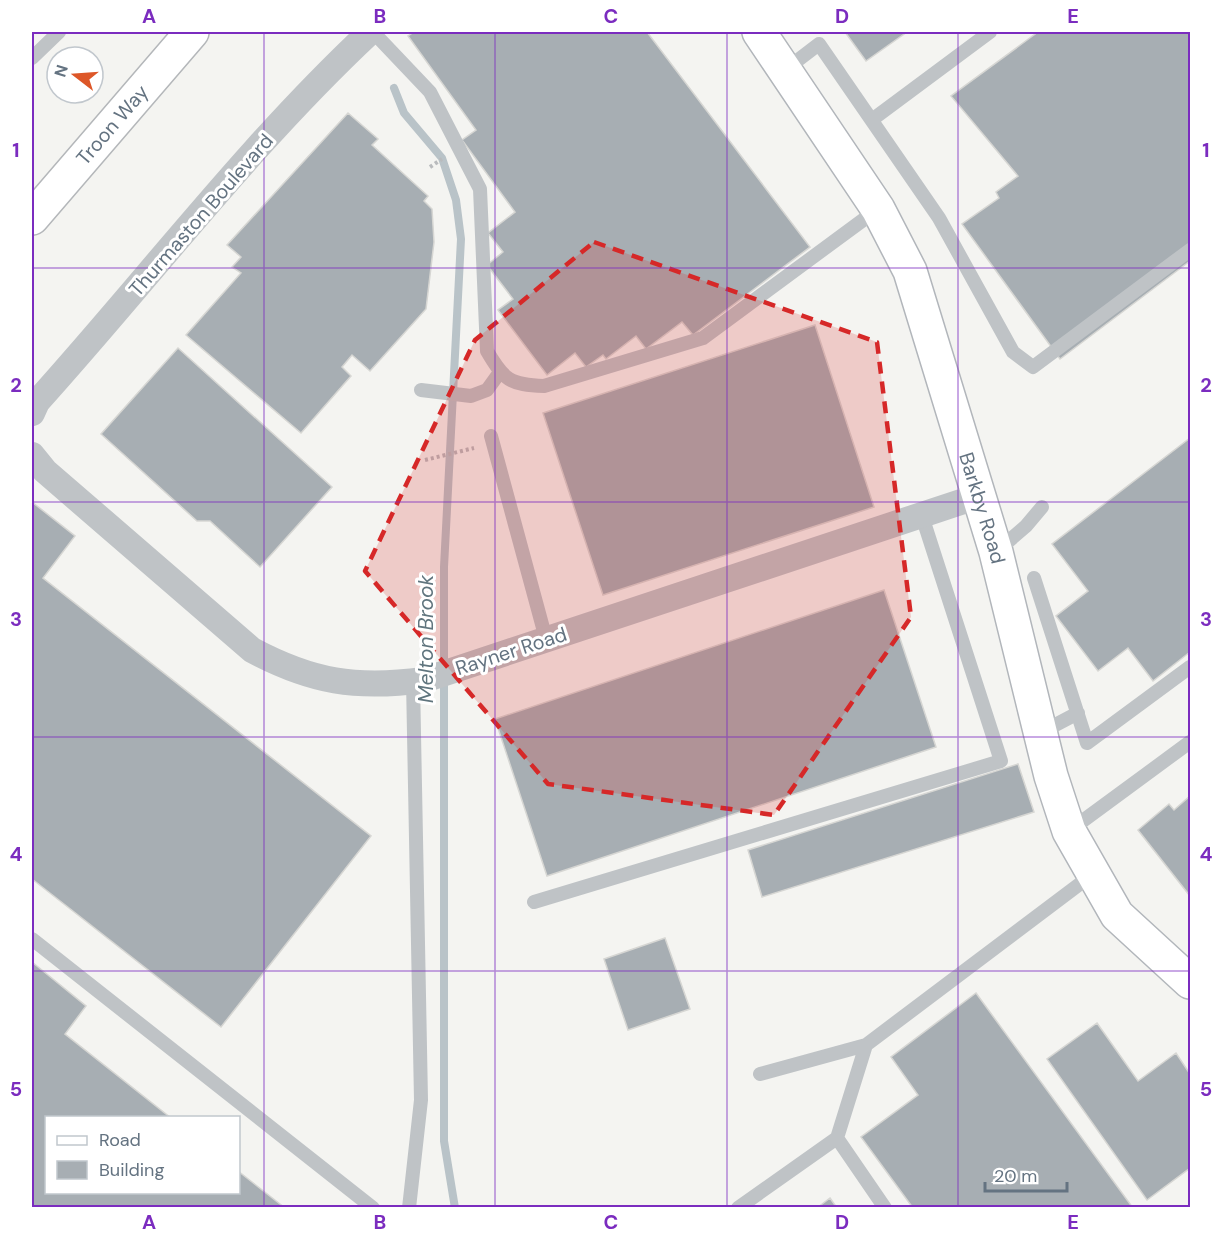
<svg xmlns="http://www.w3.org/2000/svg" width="1222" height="1239" font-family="'DM Sans',sans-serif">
<rect width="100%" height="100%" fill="#f4f4f1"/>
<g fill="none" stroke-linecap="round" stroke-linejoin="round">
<path stroke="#b9c3c8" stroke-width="8" d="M394 88 404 113 442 158 456 200 461 239 444 567V1141L455 1208"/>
</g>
<path fill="#a7aeb3" stroke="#d6d6d3" stroke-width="1.5" d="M414 32H647L810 247 693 335 682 322 646 349 636 336 606 359 603 355 586 367 575 353 547 375 498 310 513 299 487 265 503 252 488 233 515 212 462 140 476 130 408 36Z
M845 32H907L866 61Z
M1038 32H1190V261L1060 359 962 224 999 198 996 192 1018 176 951 96Z
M348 113 378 139 372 145 428 196 424 201 432 209 434 242 426 309 370 371 352 355 342 367 351 376 301 433 186 335 241 273 232 267 241 257 227 245Z
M815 325 874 507 603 595 543 413Z
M178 348 332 487 260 567 210 521H197L101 434Z
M1190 438V652L1153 681 1128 648 1098 671 1056 616 1088 591 1052 544Z
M32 502 75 536 43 578 371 836 221 1027 32 879Z
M884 590 936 747 547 876 495 719Z
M1018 764 1034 812 762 897 748 850Z
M1190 796V896L1138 830 1169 804 1174 810Z
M665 938 690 1009 628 1030 604 959Z
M32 962 86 1006 65 1034 171 1118H46V1192H238V1171L285 1208H32Z
M976 993 1133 1208H913L861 1137 918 1095 891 1057Z
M1097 1023 1138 1081 1176 1053 1190 1074V1168L1147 1200 1047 1059Z
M830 1198 837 1208H817Z"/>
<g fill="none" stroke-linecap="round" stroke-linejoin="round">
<g stroke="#b2b6bb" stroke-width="36">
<g id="secondary">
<path id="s1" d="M759 32 878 209 910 271 996 552 1051 776 1069 831 1117 915 1190 982"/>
</g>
</g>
<g stroke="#b4b7ba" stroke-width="36">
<g id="highway">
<path id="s2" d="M32 218 192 32"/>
</g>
</g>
<path stroke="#b9bbbd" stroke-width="4" stroke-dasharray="3 3" stroke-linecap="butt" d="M430 167 442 159
M425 460 474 448"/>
<path stroke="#bfc3c6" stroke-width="14" d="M373 32 430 92 480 189 487 351C504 380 510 385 544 386L703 338 878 209
M32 58 59 32
M785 70 819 44 939 218 1013 352 1033 367 1190 250
M873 119 990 32
M421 390 471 396 487 390 500 372
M491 436 546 639
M997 551 1026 526 1042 507
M1034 578 1087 743 1190 667
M1040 733 1078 713
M1069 831 1190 742
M534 902 1001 761 922 516
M32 939 373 1208
M760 1074 866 1045
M409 1208 421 1100 413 681
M738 1208 837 1138
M885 1208 837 1138 866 1045 1093 874"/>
<path stroke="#bfc3c6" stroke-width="26" d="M32 413 37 402C148 279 249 145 370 32
M32 455 45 471 252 650C312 682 356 689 424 680L979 496"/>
<use href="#secondary" stroke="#fff" stroke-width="33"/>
<use href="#highway" stroke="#fff" stroke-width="33"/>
</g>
<path fill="#d62828" fill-opacity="0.2" stroke="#d62828" stroke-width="4.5" stroke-dasharray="12 8" stroke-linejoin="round" d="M594 242 877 342 911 617 774 815 548 784 365 571 475 340Z"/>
<path fill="none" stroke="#7b2cbf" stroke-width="1.5" stroke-opacity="0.55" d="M264 32V1208M495 32V1208M727 32V1208M958 32V1208M32 268H1190M32 502H1190M32 737H1190M32 971H1190"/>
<g text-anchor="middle" stroke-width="6" stroke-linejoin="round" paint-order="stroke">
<g font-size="20" fill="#647381" stroke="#fff">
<text dy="7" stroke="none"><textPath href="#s2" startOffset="123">Troon Way</textPath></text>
<text transform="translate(201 215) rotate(-49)" y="7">Thurmaston Boulevard</text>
<text dy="7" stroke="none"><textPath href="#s1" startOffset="531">Barkby Road</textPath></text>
<text transform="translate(511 651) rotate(-18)" y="7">Rayner Road</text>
</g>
<g font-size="21" font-style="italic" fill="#60757e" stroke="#fff">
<text transform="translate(426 639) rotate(-90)" y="7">Melton Brook</text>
</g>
</g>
<rect width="1222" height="1239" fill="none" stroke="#ffffff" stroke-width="66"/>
<rect x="45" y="1116" width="195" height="78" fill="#ffffff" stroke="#c1c7cd" stroke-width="1.5"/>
<rect x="57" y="1136" width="30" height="9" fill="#ffffff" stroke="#c1c7cd" stroke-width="1.5"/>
<text x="99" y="1146" font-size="18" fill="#647381">Road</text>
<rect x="57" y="1161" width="30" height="18" fill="#a7aeb3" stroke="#c1c7cd" stroke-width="1.5"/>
<text x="99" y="1176" font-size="18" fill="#647381">Building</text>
<g transform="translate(75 75) rotate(287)"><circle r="28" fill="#ffffff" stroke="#c1c7cd" stroke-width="1.5"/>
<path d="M0-4.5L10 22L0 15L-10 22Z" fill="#dd5728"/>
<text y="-9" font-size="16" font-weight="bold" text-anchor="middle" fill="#647381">N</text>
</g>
<path d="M985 1182v9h82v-9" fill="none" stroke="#647381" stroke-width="3"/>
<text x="994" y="1182" font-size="18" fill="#647381" stroke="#ffffff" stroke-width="4.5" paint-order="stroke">20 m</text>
<rect x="33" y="33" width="1156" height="1173" fill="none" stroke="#7b2cbf" stroke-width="2"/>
<g font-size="20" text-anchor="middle" font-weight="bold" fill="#7b2cbf">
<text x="149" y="23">A</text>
<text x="380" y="23">B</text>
<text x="611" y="23">C</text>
<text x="842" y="23">D</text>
<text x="1073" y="23">E</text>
<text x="16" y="157">1</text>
<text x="1206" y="157">1</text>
<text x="16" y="392">2</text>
<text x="1206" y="392">2</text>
<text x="16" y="626">3</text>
<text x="1206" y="626">3</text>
<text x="16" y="861">4</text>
<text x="1206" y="861">4</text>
<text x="16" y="1096">5</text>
<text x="1206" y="1096">5</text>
<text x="149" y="1229">A</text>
<text x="380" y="1229">B</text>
<text x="611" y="1229">C</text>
<text x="842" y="1229">D</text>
<text x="1073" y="1229">E</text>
</g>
</svg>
